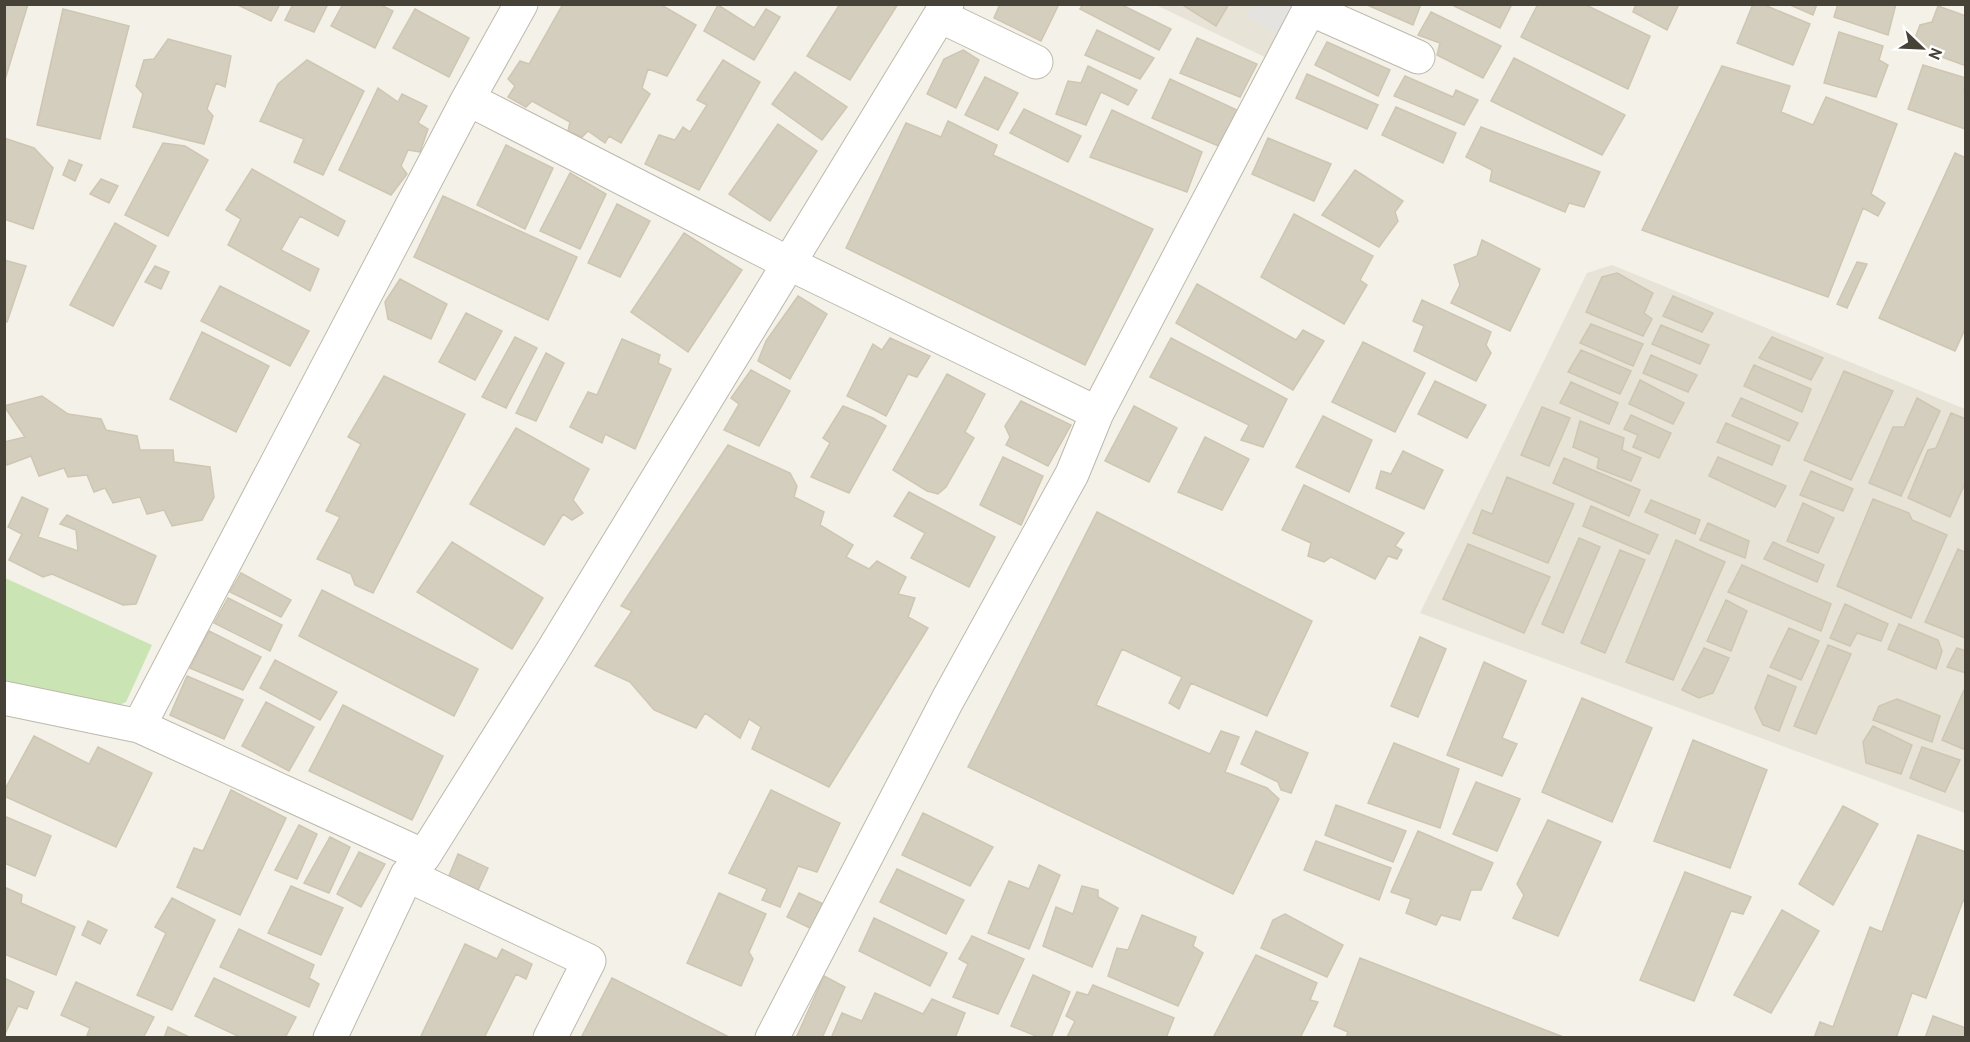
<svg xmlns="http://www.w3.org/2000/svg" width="1970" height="1042" font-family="'PT Sans',sans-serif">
<rect width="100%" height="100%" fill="#f3f1e8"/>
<path fill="#e7e3d6" d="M1156 5H1296L1269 59Z
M1612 265 1965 409V813L1420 613 1587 273Z"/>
<path fill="#cae5b3" d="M5 578 152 645 126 702 111 709 5 687Z"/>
<path fill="#e5e3e0" d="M1253 5H1295L1279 35 1246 16Z"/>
<path fill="#d4cebe" stroke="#cfc6b2" stroke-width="1.5" d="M4 4H28L4 83Z
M236 4H280L271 21Z
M293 4H328L314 32 285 20Z
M343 4H379L393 11 375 48 331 26Z
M563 4H664L663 6 696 25 667 76 648 69 642 88 650 94 621 143 609 136 605 143 588 131 582 137 568 131 570 122 532 101 526 107 508 97 515 86 508 79 520 61 529 64Z
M840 4H898L850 80 807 56Z
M1000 4H1059L1041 41 994 18Z
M1083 4H1120L1171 29 1159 50 1080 9Z
M1181 4H1229L1216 26Z
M1365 4H1421L1413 25Z
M1450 4H1512L1500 28Z
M1538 4H1584L1650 36 1628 89 1521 37Z
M1636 4H1679L1667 30 1633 12Z
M1753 4H1762L1810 24 1793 65 1737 43Z
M1788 4H1817L1813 15Z
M1838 4H1896L1888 35 1834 17Z
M718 5 754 28 766 9 780 17 754 60 704 31Z
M1938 6 1966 16V66L1912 46 1920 25 1932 22Z
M63 9 129 26 100 139 37 125Z
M415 9 469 38 449 77 393 48Z
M1431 12 1501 46 1483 78 1437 55 1440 43 1418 35Z
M1097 30 1154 58 1140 79 1085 55Z
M1839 32 1883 46 1879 60 1888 65 1876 97 1824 83Z
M1197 38 1257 64 1240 97 1180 73Z
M168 39 231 56 225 87 216 83 207 109 213 116 204 144 133 127 143 94 136 86 144 60 154 59Z
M1327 42 1390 70 1378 96 1315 65Z
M963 50 979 60 956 108 927 94 944 59Z
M1514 58 1625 115 1602 155 1491 101Z
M307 60 364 91 323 175 294 162 304 139 260 121 278 84Z
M723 60 760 82 699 190 645 164 659 135 675 140 683 127 690 132 707 105 697 100Z
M1923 65 1966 78 1964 90 1966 91 1965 129 1908 109Z
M1088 66 1137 90 1128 105 1101 92 1086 125 1056 114 1068 81 1081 83Z
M1722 66 1790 86 1781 112 1813 125 1826 97 1897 124 1871 194 1885 203 1878 216 1863 208 1828 297 1642 230Z
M795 72 847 107 822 140 772 104Z
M1307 74 1378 105 1367 129 1296 98Z
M1405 76 1453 97 1456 90 1478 100 1464 125 1394 96Z
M985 77 1018 93 998 130 965 115Z
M1170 79 1237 110 1221 147 1152 118Z
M378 88 398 102 402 94 427 106 418 123 428 129 420 152 408 150 401 166 407 174 391 195 339 170Z
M1396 107 1456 133 1443 163 1382 135Z
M1024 109 1081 136 1068 162 1010 133Z
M1112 110 1202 152 1187 192 1090 157Z
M948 121 997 145 993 155 1153 229 1085 365 846 248 906 123 941 137Z
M778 124 817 151 770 221 729 194Z
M1481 127 1600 172 1584 207 1569 203 1565 212 1490 181 1492 170 1466 157Z
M4 138 34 148 53 168 33 229 4 219Z
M1268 138 1331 164 1314 201 1252 174Z
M163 143 185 146 208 160 168 236 125 215Z
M506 145 553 168 525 229 477 205Z
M1955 153 1966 158V327L1955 351 1879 318Z
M69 160 82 165 75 181 63 175Z
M252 169 345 221 338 236 300 216 281 250 319 269 310 291 228 245 241 219 226 210Z
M1355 170 1403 201 1395 212 1398 221 1379 247 1322 215Z
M570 173 606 194 580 249 540 231Z
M101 179 118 186 109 203 90 194Z
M443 196 577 257 548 320 414 257Z
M617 204 650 221 620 277 588 263Z
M1294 214 1373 256 1360 280 1367 285 1344 324 1261 277Z
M115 223 156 246 113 326 70 305Z
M684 233 742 270 688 352 631 312Z
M1482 240 1540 269 1510 331 1451 303 1460 285 1454 265 1477 256Z
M4 260 26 266 7 322 4 321Z
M1857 262 1867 264 1847 308 1837 304Z
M155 266 169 272 161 289 145 282Z
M1617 273 1653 293 1644 313 1652 319 1643 336 1586 312 1602 277Z
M400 279 447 304 431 339 388 319 385 302Z
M1197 284 1296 340 1303 330 1324 341 1293 390 1176 323Z
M220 286 309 331 290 366 201 321Z
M798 296 827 314 790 379 758 361 766 341Z
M1673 296 1713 313 1702 332 1663 316Z
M1422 300 1491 332 1486 345 1491 353 1476 381 1414 351 1424 326 1413 321Z
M466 313 502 331 475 380 439 362Z
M1591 324 1643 344 1633 366 1580 343Z
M1661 325 1709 345 1700 364 1652 344Z
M202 332 269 366 236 432 170 399Z
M515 337 537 348 506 408 482 397Z
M1772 337 1823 358 1811 380 1759 358Z
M890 338 930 356 917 377 908 374 886 416 847 396 873 344 882 350Z
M1171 338 1287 399 1263 447 1241 440 1249 425 1150 377Z
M622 339 660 355 658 363 671 369 635 449 605 434 602 443 570 427 588 392 597 395Z
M1363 342 1425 373 1395 432 1332 402Z
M1581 350 1631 371 1620 394 1568 372Z
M546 353 564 363 536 421 516 413Z
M1651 355 1697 375 1688 392 1643 373Z
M1754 365 1811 389 1802 412 1744 386Z
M751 370 790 391 759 446 724 430 739 404 731 398Z
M1844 371 1893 391 1851 480 1804 460Z
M947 374 985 394 965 432 974 438 946 487 938 494 927 491 893 470Z
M384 376 465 414 373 593 355 585 351 574 317 559 340 517 326 511 361 444 348 437Z
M1640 380 1684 403 1673 424 1629 404Z
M1435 381 1486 405 1467 438 1418 414Z
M1571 382 1618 403 1609 424 1560 403Z
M42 396 68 414 101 419 106 430 137 436 140 450H173L174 462 210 467 214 497 202 520 172 526 164 510 147 514 140 497 113 503 105 488 94 492 87 475 68 477 64 468 39 476 31 456 7 465 4 456V442L25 437 4 406Z
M1741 398 1798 423 1789 441 1732 416Z
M1917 398 1940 411 1901 496 1869 483 1893 427H1904Z
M1021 401 1071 425 1048 466 1006 445 1010 437 1005 426Z
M843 406 873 418 886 426 849 493 811 477 830 443 823 438Z
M1134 406 1177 428 1149 482 1105 461Z
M1542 407 1570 418 1549 466 1521 455Z
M1951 413 1966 419V481L1950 517 1908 498 1928 450 1936 448Z
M1631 415 1671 433 1659 458 1633 447 1638 435 1624 429Z
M1323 416 1372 440 1349 492 1296 467Z
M1580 421 1624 438 1622 450 1641 458 1631 481 1597 468 1599 458 1573 447Z
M1726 423 1780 446 1772 465 1717 442Z
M516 428 589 469 573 500 583 513 572 520 563 514 544 545 470 504Z
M1205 437 1249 459 1222 510 1178 492Z
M728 445 790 473 797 486 794 497 824 512 820 525 853 545 846 557 869 569 877 561 906 577 898 594 915 598 908 617 928 628 829 787 752 749 761 727 749 719 740 738 705 713 696 728 654 710 630 682 595 666 632 611 621 606Z
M1403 451 1443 470 1424 509 1376 488 1381 471 1391 474Z
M1003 457 1043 476 1021 525 980 505Z
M1718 457 1786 486 1775 507 1709 476Z
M1564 458 1640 490 1629 516 1553 483Z
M1811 471 1853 489 1843 511 1800 495Z
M1507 477 1574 504 1548 563 1473 533 1482 510 1492 514Z
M1304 485 1404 533 1395 546 1402 550 1397 559 1388 556 1375 579 1331 557 1324 562 1308 556 1311 543 1282 530Z
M909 492 995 537 969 587 911 558 925 533 894 516Z
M22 497 48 509 38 537 78 551 76 530 60 524 67 515 156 556 136 604 123 605 52 574 43 577 9 560 22 534 8 527Z
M1873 499 1909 513 1912 520 1947 535 1911 618 1837 586Z
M1651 500 1700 520 1695 534 1645 512Z
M1803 503 1834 518 1818 553 1787 541Z
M1591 506 1658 535 1649 554 1583 526Z
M1097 512 1312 621 1267 716 1191 683 1179 709 1169 703 1182 677 1122 649 1096 705 1210 754 1221 731 1239 737 1225 772 1267 788 1279 799 1233 894 968 767Z
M1708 523 1749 541 1745 558 1700 540Z
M1579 538 1600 547 1563 633 1542 624Z
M1676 540 1725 562 1673 680 1626 662Z
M452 542 543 598 512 649 417 592Z
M1773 542 1824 565 1817 582 1764 559Z
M1468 544 1550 577 1524 633 1443 599Z
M1958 549 1966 553 1965 638 1925 622Z
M1620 550 1645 560 1605 653 1581 643Z
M1742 565 1831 604 1821 631 1728 592Z
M241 573 291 600 281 617 230 592Z
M322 590 478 669 454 716 299 636Z
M228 598 282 625 270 651 214 623Z
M1726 600 1747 611 1731 651 1707 641Z
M1845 604 1888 624 1881 641 1857 633 1850 646 1830 638Z
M1899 624 1938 640 1942 651 1936 669 1888 649Z
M1789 628 1819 641 1801 680 1770 667Z
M209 631 261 657 243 690 190 668Z
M1420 637 1446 649 1418 717 1391 706Z
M1828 645 1851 654 1816 734 1794 726Z
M1704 648 1729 658 1713 693 1699 698 1682 690Z
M1957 648 1966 651V673L1947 667Z
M275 660 337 692 320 720 260 688Z
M1484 662 1526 681 1502 738 1517 744 1502 776 1447 755Z
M1768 675 1796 687 1779 731 1763 725 1755 708Z
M187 676 243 700 224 739 170 715Z
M1964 690H1966V750L1942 740Z
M1582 698 1652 728 1612 822 1542 792Z
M1897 699 1940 716 1932 742 1873 720 1879 706Z
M266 702 314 727 289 771 242 746Z
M343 705 443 756 412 820 309 771Z
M1873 726 1912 745 1901 774 1866 763 1863 742Z
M1256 731 1308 753 1291 793 1281 790 1278 782 1241 764Z
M34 736 89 764 98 747 152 773 116 847 4 796V791Z
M1693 740 1767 770 1730 868 1654 841Z
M1394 743 1459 769 1440 828 1368 803Z
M1922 747 1960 760 1945 792 1910 778Z
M1476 782 1520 799 1497 851 1453 834Z
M231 790 286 818 240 915 177 887 194 848 203 851Z
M771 790 840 823 817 872 798 866 780 907 762 900 767 889 729 873Z
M1336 805 1406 831 1393 862 1325 835Z
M1843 806 1878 824 1833 905 1799 884Z
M923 813 993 847 970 886 902 855Z
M4 816 51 836 35 876 4 863Z
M1548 820 1601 842 1558 936 1513 918 1524 895 1517 884Z
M299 825 317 834 297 879 275 870Z
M1418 831 1493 863 1481 890H1471L1460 920 1441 915 1436 925 1406 913 1411 899 1391 892Z
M1918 835 1966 852V902L1963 901 1926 998 1912 993 1896 1038H1814L1820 1022 1833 1027 1870 927 1882 932Z
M330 837 350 847 329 893 304 883Z
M1316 841 1391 868 1379 900 1304 870Z
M359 852 385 864 361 907 337 894Z
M458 854 488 868 478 890 448 878Z
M1039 865 1060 875 1029 949 988 933 1009 881 1029 889Z
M897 869 964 900 946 934 880 902Z
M1685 872 1751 897 1743 914 1731 911 1694 1001 1640 980Z
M291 886 343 908 321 955 268 933Z
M1082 886 1098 890V897L1118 908 1092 967 1043 946 1056 907 1073 914Z
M4 887 22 895 21 903 75 927 56 975 4 954Z
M719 893 766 914 749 952 753 959 741 986 687 963Z
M799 893 828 906 814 930 787 917Z
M172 898 215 920 172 1010 137 995 166 933 155 927Z
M1782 910 1819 931 1771 1013 1734 995Z
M1285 914 1343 945 1327 977 1261 948 1273 920Z
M1142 915 1196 937 1193 946 1203 953 1178 1006 1108 976 1117 948 1128 950Z
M874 918 947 953 930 986 859 951Z
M88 921 107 930 100 944 82 935Z
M239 929 314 965 309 978 319 984 309 1007 220 967Z
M972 936 1024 959 998 1014 953 997 968 964 959 959Z
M465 944 497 959 502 949 532 964 526 979 516 974 484 1038H420Z
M1256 955 1317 983 1310 1000 1318 1002 1300 1038H1213Z
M1360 958 1566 1038H1346L1348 1032 1334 1026Z
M1033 975 1070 992 1051 1038H1041L1011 1026Z
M824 976 845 987 822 1038H796Z
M4 978 34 992 27 1009 18 1006 4 1036Z
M214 978 296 1017 285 1038H242L195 1016Z
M612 978 729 1037 581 1038Z
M76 982 154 1017 143 1038H86L90 1028 61 1015Z
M1093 985 1174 1018 1166 1038 1067 1037 1075 1021 1066 1016 1077 992 1088 995Z
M875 993 923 1014 932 999 965 1013 955 1038H831L842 1013 862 1021Z
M1933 1016 1966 1028V1038H1925Z
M168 1027 191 1038H164Z"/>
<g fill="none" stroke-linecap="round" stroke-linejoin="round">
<g stroke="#beb9ab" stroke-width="35">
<path id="minor" d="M1310 9 1418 57
M940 16 1036 62
M468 99 790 264 1097 413
M4 698 139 726
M424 856 139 726 468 99 521 4
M407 875 589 961 550 1038
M330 1038 407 875 424 856 550 655 947 4
M772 1038 947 701 1072 474 1097 413 1312 4"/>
</g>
<use href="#minor" stroke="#fff" stroke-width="33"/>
</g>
<rect width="1970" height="1042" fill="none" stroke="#464237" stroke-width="12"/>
<g transform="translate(1922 48) rotate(113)" stroke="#ffffff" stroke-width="4.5" paint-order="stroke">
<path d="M0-4.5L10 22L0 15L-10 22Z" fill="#464237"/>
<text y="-9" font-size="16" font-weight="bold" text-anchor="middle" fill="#464237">N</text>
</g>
</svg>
